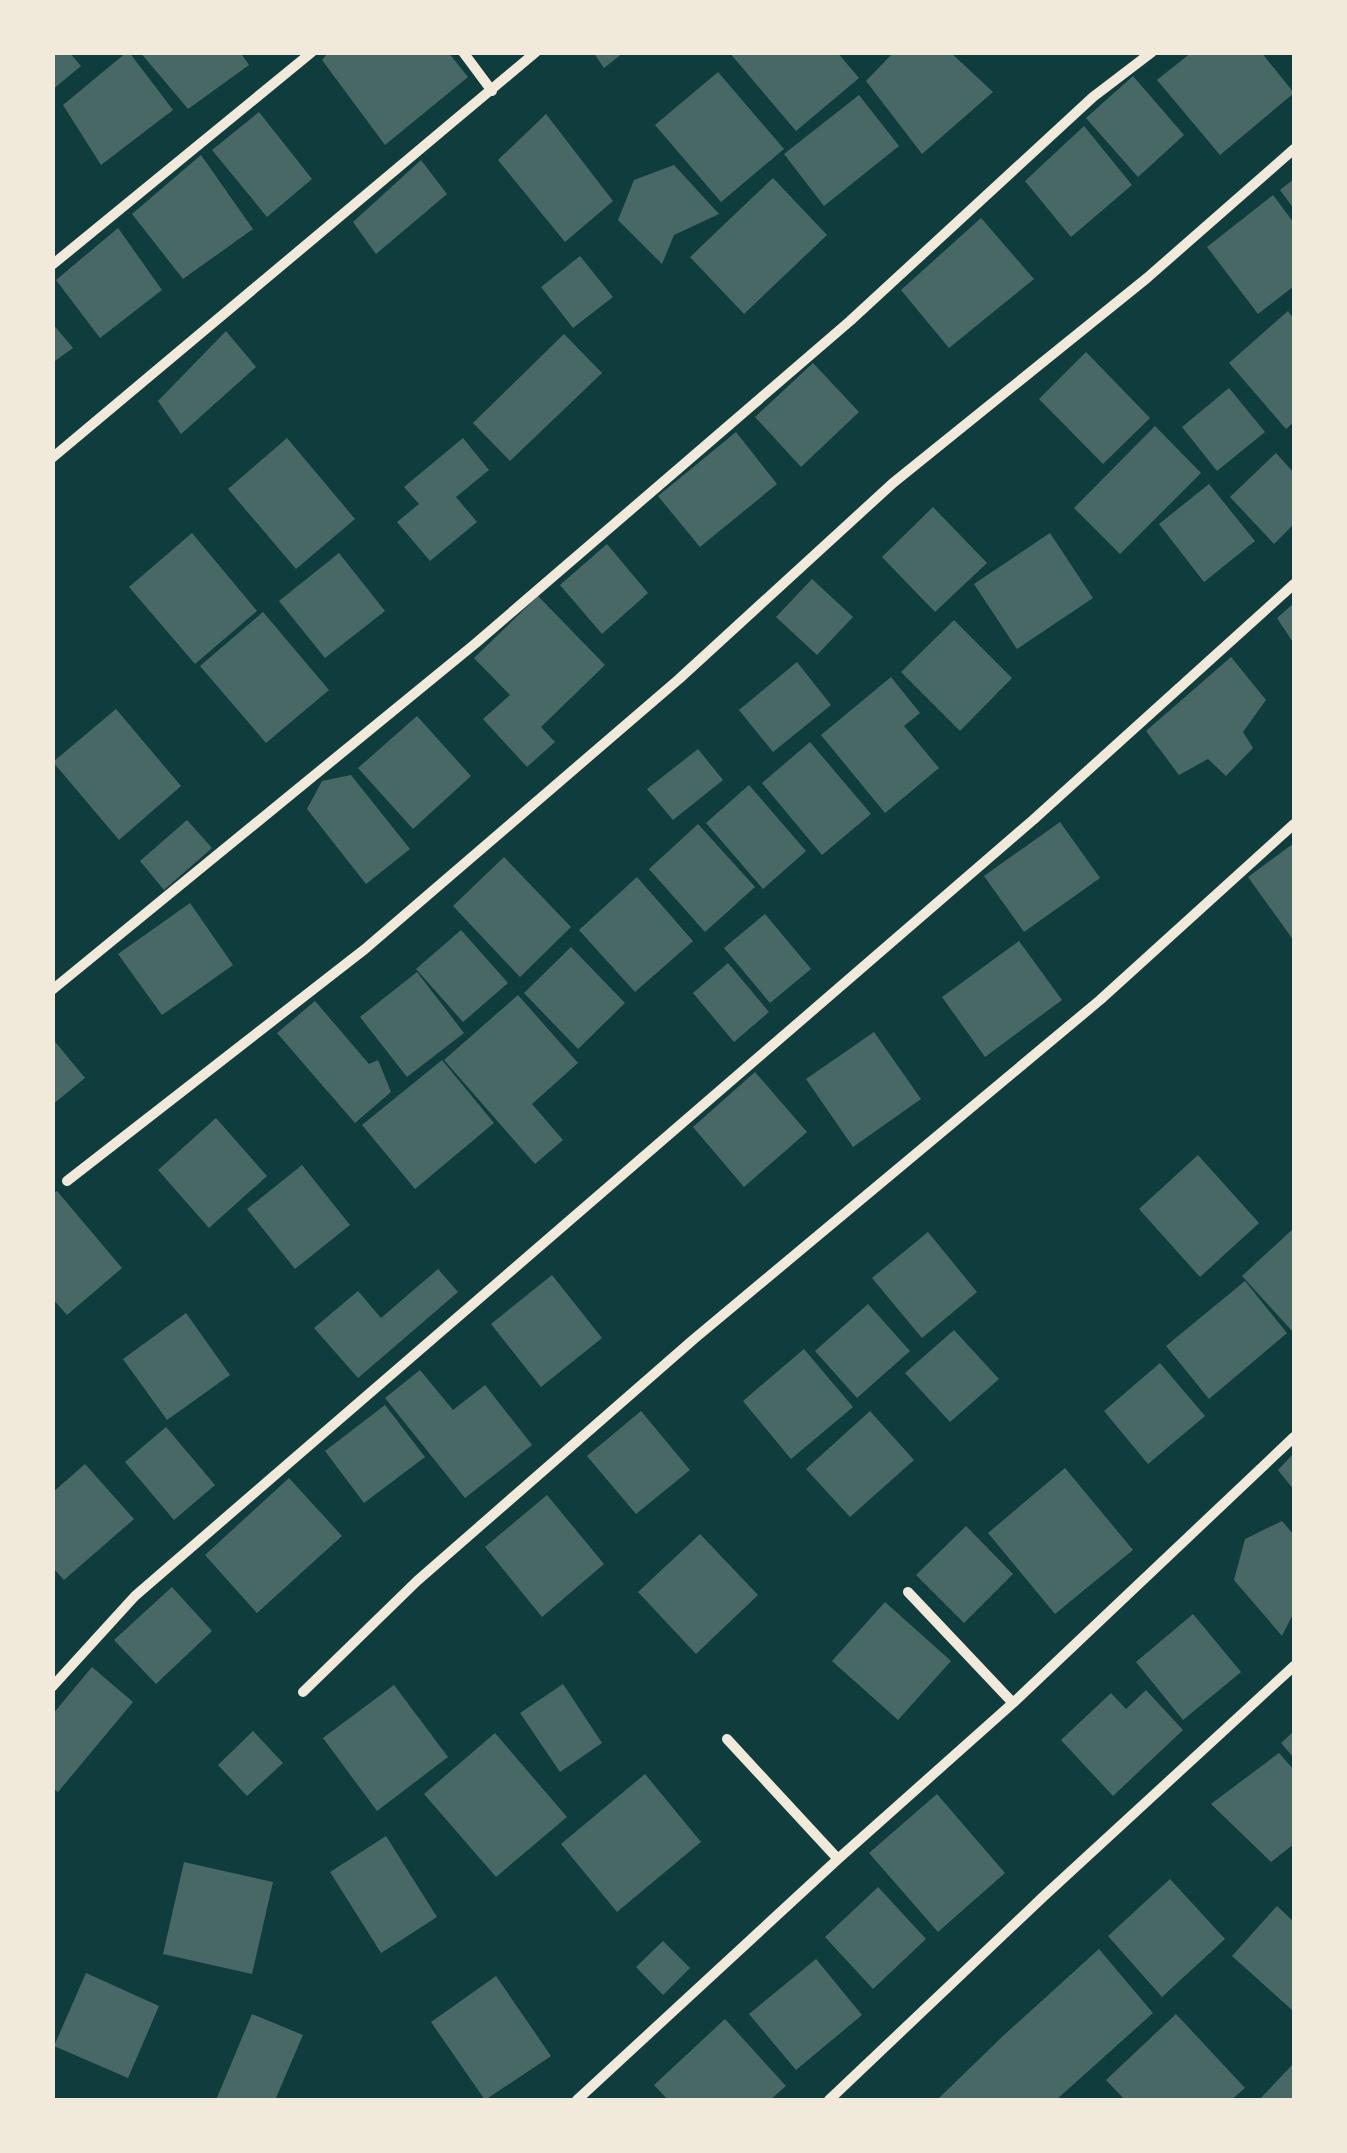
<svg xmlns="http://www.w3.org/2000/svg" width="1347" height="2153" font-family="Arial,sans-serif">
<rect width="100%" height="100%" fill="#0f3d3e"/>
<path fill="#486865" d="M52 52H69L81 66 52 90Z
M127 52H129L173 110 101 165 63 105Z
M140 52H240L249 65 188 109Z
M329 52H448L468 77 385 145 322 60Z
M593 52H624L604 68Z
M729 52H837L859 78 796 131Z
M894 52H950L993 92 922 154 866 81Z
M1192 52H1261L1294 93 1220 155 1157 80Z
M718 72 784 149 721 202 655 125Z
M1133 76 1184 135 1138 177 1086 118Z
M859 95 899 146 824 206 784 154Z
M259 112 312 179 267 217 212 150Z
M546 114 613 201 565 242 498 160Z
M1084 126 1132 185 1071 237 1025 181Z
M201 155 253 229 183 279 132 214Z
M421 160 447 194 376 254 353 222Z
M674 165 719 214 674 235 662 264 618 220 634 180Z
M773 178 827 235 744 314 690 257Z
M1294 179V209L1280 190Z
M1273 195 1294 223V286L1258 314 1207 247Z
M981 218 1034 279 949 348 901 290Z
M118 228 162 290 100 338 56 280Z
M580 256 613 297 573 328 541 287Z
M1288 311 1294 319V422L1286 429 1229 363Z
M52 323 73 348 52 363Z
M226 331 256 367 181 434 158 401Z
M564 334 602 373 510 461 473 423Z
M1086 352 1150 418 1103 464 1039 399Z
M813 363 859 412 801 467 755 417Z
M1229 388 1265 432 1217 471 1182 427Z
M1155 426 1201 473 1120 554 1074 508Z
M736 432 777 484 700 547 658 496Z
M287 438 355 519 296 569 228 489Z
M463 438 489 470 456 497 477 522 430 561 397 522 419 504 404 487Z
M1276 453 1294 473V524L1274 544 1230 497Z
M1209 484 1255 541 1204 582 1159 524Z
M933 507 987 563 935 612 882 557Z
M192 533 257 611 195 664 129 587Z
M1050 533 1093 598 1017 649 974 584Z
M607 544 648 593 602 634 560 585Z
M339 553 385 611 325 658 279 601Z
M812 579 853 617 817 655 776 617Z
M538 596 605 665 541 727 555 742 527 767 483 719 510 695 474 658Z
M1294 603V644L1277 618Z
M263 612 329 690 266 743 200 666Z
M954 620 1012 678 960 731 901 672Z
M1231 657 1266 700 1243 732 1253 748 1226 776 1208 759 1179 775 1146 731Z
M797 662 831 705 773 752 739 710Z
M891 677 920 713 904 726 939 768 885 813 821 735Z
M116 709 181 786 119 840 53 762Z
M417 716 471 776 413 829 358 768Z
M810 742 871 814 822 855 762 783Z
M698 749 723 780 673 820 647 789Z
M351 775 410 849 366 884 307 809 322 781Z
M749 785 806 851 763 889 706 823Z
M187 820 212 848 164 890 140 861Z
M1060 822 1100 878 1024 932 984 876Z
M698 824 755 887 705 932 649 869Z
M1294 843V941L1248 877Z
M504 857 571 927 520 977 453 906Z
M637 877 693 941 635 992 579 930Z
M190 903 233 965 162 1015 118 954Z
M765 914 811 969 770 1003 724 948Z
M461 930 508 983 463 1022 416 969Z
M1019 941 1062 1000 985 1057 942 997Z
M571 947 625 1003 578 1049 524 993Z
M728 963 769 1012 734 1042 693 993Z
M417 972 464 1033 407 1077 360 1017Z
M518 995 578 1063 532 1104 563 1140 535 1164 444 1060Z
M315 1001 369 1064 378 1060 391 1092 355 1123 277 1033Z
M874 1032 921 1099 853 1147 806 1079Z
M52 1038 85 1078 52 1105Z
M442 1060 494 1123 415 1189 362 1125Z
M755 1072 807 1132 744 1187 693 1127Z
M216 1118 267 1176 209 1228 158 1170Z
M1198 1155 1259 1223 1200 1277 1139 1209Z
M302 1165 350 1225 295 1269 247 1209Z
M57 1191 122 1268 67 1315 52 1298V1195Z
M1294 1228V1333L1242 1276Z
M928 1232 977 1292 922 1338 872 1278Z
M438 1269 458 1292 358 1378 314 1328 358 1291 381 1318Z
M552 1275 602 1338 541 1387 491 1324Z
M1245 1281 1287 1333 1209 1399 1166 1346Z
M868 1304 910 1351 857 1398 815 1351Z
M186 1313 230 1375 167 1420 123 1359Z
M954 1330 999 1379 950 1422 905 1373Z
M804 1349 853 1407 791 1459 743 1401Z
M1160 1363 1205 1416 1148 1464 1104 1411Z
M420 1370 453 1410 485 1385 532 1445 465 1498 385 1398Z
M385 1405 425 1457 364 1503 325 1451Z
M641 1411 690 1470 636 1514 587 1456Z
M870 1411 914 1460 850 1517 806 1469Z
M166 1427 215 1485 174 1520 125 1462Z
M1294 1453V1490L1278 1470Z
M85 1464 134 1519 64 1580 52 1567V1493Z
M1065 1468 1133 1550 1055 1614 988 1533Z
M289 1478 342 1536 257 1613 205 1555Z
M547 1495 604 1564 542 1617 485 1547Z
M1282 1521 1294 1535V1612L1282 1636 1234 1580 1245 1539Z
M966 1526 1013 1574 964 1623 916 1575Z
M700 1534 758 1595 696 1654 638 1592Z
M172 1587 212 1631 156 1684 114 1640Z
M885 1602 951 1661 898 1720 832 1661Z
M1193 1614 1241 1672 1183 1720 1136 1662Z
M92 1667 133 1702 58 1792 52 1788V1715Z
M563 1684 602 1743 560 1772 520 1713Z
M394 1685 448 1757 377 1811 323 1738Z
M1146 1690 1183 1730 1113 1796 1061 1740 1111 1693 1126 1709Z
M253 1731 283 1763 247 1796 218 1765Z
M1294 1731V1758L1281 1743Z
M495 1733 567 1817 496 1877 424 1794Z
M1279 1753 1294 1770V1844L1271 1862 1211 1804Z
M645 1774 701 1842 617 1912 561 1844Z
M937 1794 1005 1873 938 1932 869 1853Z
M386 1836 437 1917 381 1953 330 1872Z
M184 1862 273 1882 252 1974 163 1954Z
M1170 1879 1225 1939 1162 1997 1108 1936Z
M878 1887 926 1939 873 1989 825 1937Z
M1277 1906 1294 1922V2008L1292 2010 1232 1956Z
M663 1941 690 1968 663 1995 636 1967Z
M1099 1949 1153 2013 1056 2100H937L1004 2035Z
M816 1959 862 2015 796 2070 749 2014Z
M86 1973 159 2006 128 2078 54 2046Z
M496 1976 551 2056 485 2100 431 2022Z
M252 2014 303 2035 275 2100H216Z
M1176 2014 1245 2088 1231 2100H1125L1106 2080Z
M725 2019 786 2086 770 2100H668L654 2085Z
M1294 2063V2100H1259Z"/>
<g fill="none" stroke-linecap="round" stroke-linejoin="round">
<path stroke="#f1e9da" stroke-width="10" d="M463 52 492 91
M52 265 312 52
M52 458 536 52
M52 990 476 643 850 321 1093 97 1152 52
M67 1181 365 949 679 679 893 483 1147 278 1294 149
M908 1592 1013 1703
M52 1687 135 1596 1033 820 1294 584
M303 1692 417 1581 694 1339 1100 1000 1294 824
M727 1739 838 1859
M577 2100 838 1859 1013 1703 1294 1437
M829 2100 1044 1896 1294 1666"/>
</g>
<rect width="1347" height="2153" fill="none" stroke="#f1e9da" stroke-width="110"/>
</svg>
